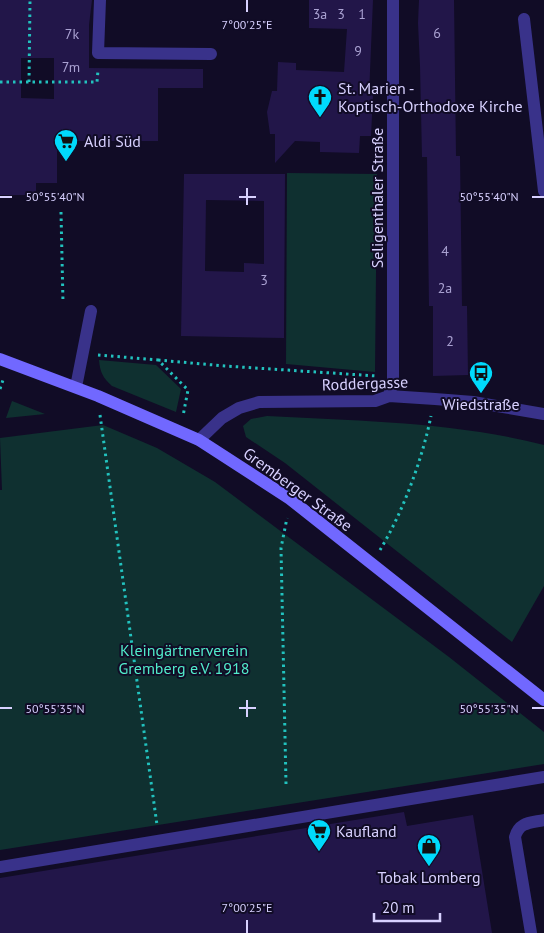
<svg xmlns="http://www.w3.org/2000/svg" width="544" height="933" font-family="'PT Sans',sans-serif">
<rect width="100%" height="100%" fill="#110c26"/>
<path fill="#0f3030" d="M287 173 377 174 375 372 286 364Z
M99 360 156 365 181 389 176 412 112 386C103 378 100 372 99 360Z
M12 401 45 414 6 418Z
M267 416C360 421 454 422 544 445V586L512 642 285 463 246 437 243 426 251 419Z
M103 425 157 448 215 482 449 657 544 732V764L0 850V490H2L0 438Z"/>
<path fill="#221649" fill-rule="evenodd" d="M0 0H92L89 25V68L203 69V88H158V141H57V183H36V195H0ZM21 58H54V99L21 98Z
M309 0H373L369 95H373L371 136H360L359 153 320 152V142L295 141 275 163V134H270L267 112 272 91H277L278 62 296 63V70L344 72 347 29 309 28Z
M419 0H454L456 156H460L462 306H467L468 375 433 376V306H429L427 157H422L420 66 418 23Z
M184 174H285L284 338 181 336ZM206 200 264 201V264L244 263V272L205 271Z
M404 812 407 826 473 815 492 933H0V878Z"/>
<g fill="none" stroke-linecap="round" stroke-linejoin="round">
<path stroke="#22c2be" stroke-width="3" stroke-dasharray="2.5 4" stroke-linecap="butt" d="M0 82H97L98 70
M29 82 30 0
M61 212 63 303
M98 355 158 360 188 390 183 416
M158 360 225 366 377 376
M0 389 4 377
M100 415 157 825
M380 550C403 512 422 460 431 416
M286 784 281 548 287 518"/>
<path stroke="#39328a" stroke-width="12" d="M100 0 98 53 211 54
M76 387 91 311
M0 867 544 777
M531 933 515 837C519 822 530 823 544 820"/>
<path stroke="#39328a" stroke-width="12" d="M524 19 544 191
M389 396 393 380V0
M199 440 222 418 239 408 259 402 375 401 389 396 435 399 473 402 544 414"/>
<path stroke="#7168ff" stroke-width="12" d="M0 359 98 396 199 440 290 499 544 700"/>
</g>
<path fill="none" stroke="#d8d1ff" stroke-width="2" d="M247 0V12M247 188V205M0 197H12M239 197H256M532 197H544M247 700V717M0 708H12M239 708H256M532 708H544M247 920V933"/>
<defs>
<g id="church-pin" transform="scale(1.25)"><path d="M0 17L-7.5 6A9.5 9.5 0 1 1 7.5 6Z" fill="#00dafc" stroke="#110c26"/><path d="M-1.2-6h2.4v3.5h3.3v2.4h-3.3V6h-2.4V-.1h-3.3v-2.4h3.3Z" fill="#111"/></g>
<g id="supermarket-pin" transform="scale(1.25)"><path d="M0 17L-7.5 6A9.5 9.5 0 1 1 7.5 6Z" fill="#00dafc" stroke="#110c26"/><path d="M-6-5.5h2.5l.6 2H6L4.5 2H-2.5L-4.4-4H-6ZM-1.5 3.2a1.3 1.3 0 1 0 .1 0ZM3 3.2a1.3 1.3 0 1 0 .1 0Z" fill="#111"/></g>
<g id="bus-pin" transform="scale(1.25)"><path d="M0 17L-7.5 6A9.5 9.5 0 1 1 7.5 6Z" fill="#00dafc" stroke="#110c26"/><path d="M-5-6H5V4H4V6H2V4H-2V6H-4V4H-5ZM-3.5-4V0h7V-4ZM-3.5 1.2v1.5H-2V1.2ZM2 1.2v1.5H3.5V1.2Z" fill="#111"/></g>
<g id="shop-pin" transform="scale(1.25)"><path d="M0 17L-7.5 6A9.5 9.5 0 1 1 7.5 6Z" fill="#00dafc" stroke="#110c26"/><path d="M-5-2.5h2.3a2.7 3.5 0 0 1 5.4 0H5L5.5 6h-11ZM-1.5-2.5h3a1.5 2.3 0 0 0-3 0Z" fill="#111"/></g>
</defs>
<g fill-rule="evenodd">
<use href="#church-pin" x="320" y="97"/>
<use href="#supermarket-pin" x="66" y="141"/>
<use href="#bus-pin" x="481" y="373"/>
<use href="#supermarket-pin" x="319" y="831"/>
<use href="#shop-pin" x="429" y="846"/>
</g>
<g text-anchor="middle" stroke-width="4" stroke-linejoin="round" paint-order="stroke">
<g font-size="14" fill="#aaa2d2">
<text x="320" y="19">3a</text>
<text x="341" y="19">3</text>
<text x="362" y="19">1</text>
<text x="437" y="38">6</text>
<text x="72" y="39">7k</text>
<text x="358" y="56">9</text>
<text x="71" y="72">7m</text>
<text x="445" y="256">4</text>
<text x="264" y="285">3</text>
<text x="445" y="293">2a</text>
<text x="450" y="346">2</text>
</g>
<g font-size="16" fill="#d8d1ff" stroke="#110c26" text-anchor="start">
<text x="338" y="94">St. Marien -<tspan x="338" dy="18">Koptisch-Orthodoxe Kirche</tspan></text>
<text x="84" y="147">Aldi Süd</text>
<text x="481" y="410" text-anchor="middle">Wiedstraße</text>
<text x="336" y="837">Kaufland</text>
<text x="429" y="883" text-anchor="middle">Tobak Lomberg</text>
</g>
<g font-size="16" fill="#d8d1ff" stroke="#110c26">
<text transform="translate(377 198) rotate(-90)" y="6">Seligenthaler Straße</text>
<text transform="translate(365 383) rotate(-2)" y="6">Roddergasse</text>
<text transform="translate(298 489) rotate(36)" y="6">Gremberger Straße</text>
</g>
<g font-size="16" fill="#51ebca" stroke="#110c26">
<text x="184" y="656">Kleingärtnerverein<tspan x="184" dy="18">Gremberg e.V. 1918</tspan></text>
</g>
</g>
<g font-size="12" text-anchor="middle" fill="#d8d1ff" stroke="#110c26" stroke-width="4" stroke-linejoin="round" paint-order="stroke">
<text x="247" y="29">7°00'25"E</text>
<text x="55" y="201">50°55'40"N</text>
<text x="489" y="201">50°55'40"N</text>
<text x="55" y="713">50°55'35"N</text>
<text x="489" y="713">50°55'35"N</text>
<text x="247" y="912">7°00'25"E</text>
</g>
<path d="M374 913v8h66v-8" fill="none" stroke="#d8d1ff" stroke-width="2.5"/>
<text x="382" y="913" font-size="15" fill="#d8d1ff" stroke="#110c26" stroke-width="4" paint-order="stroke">20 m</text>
</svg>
